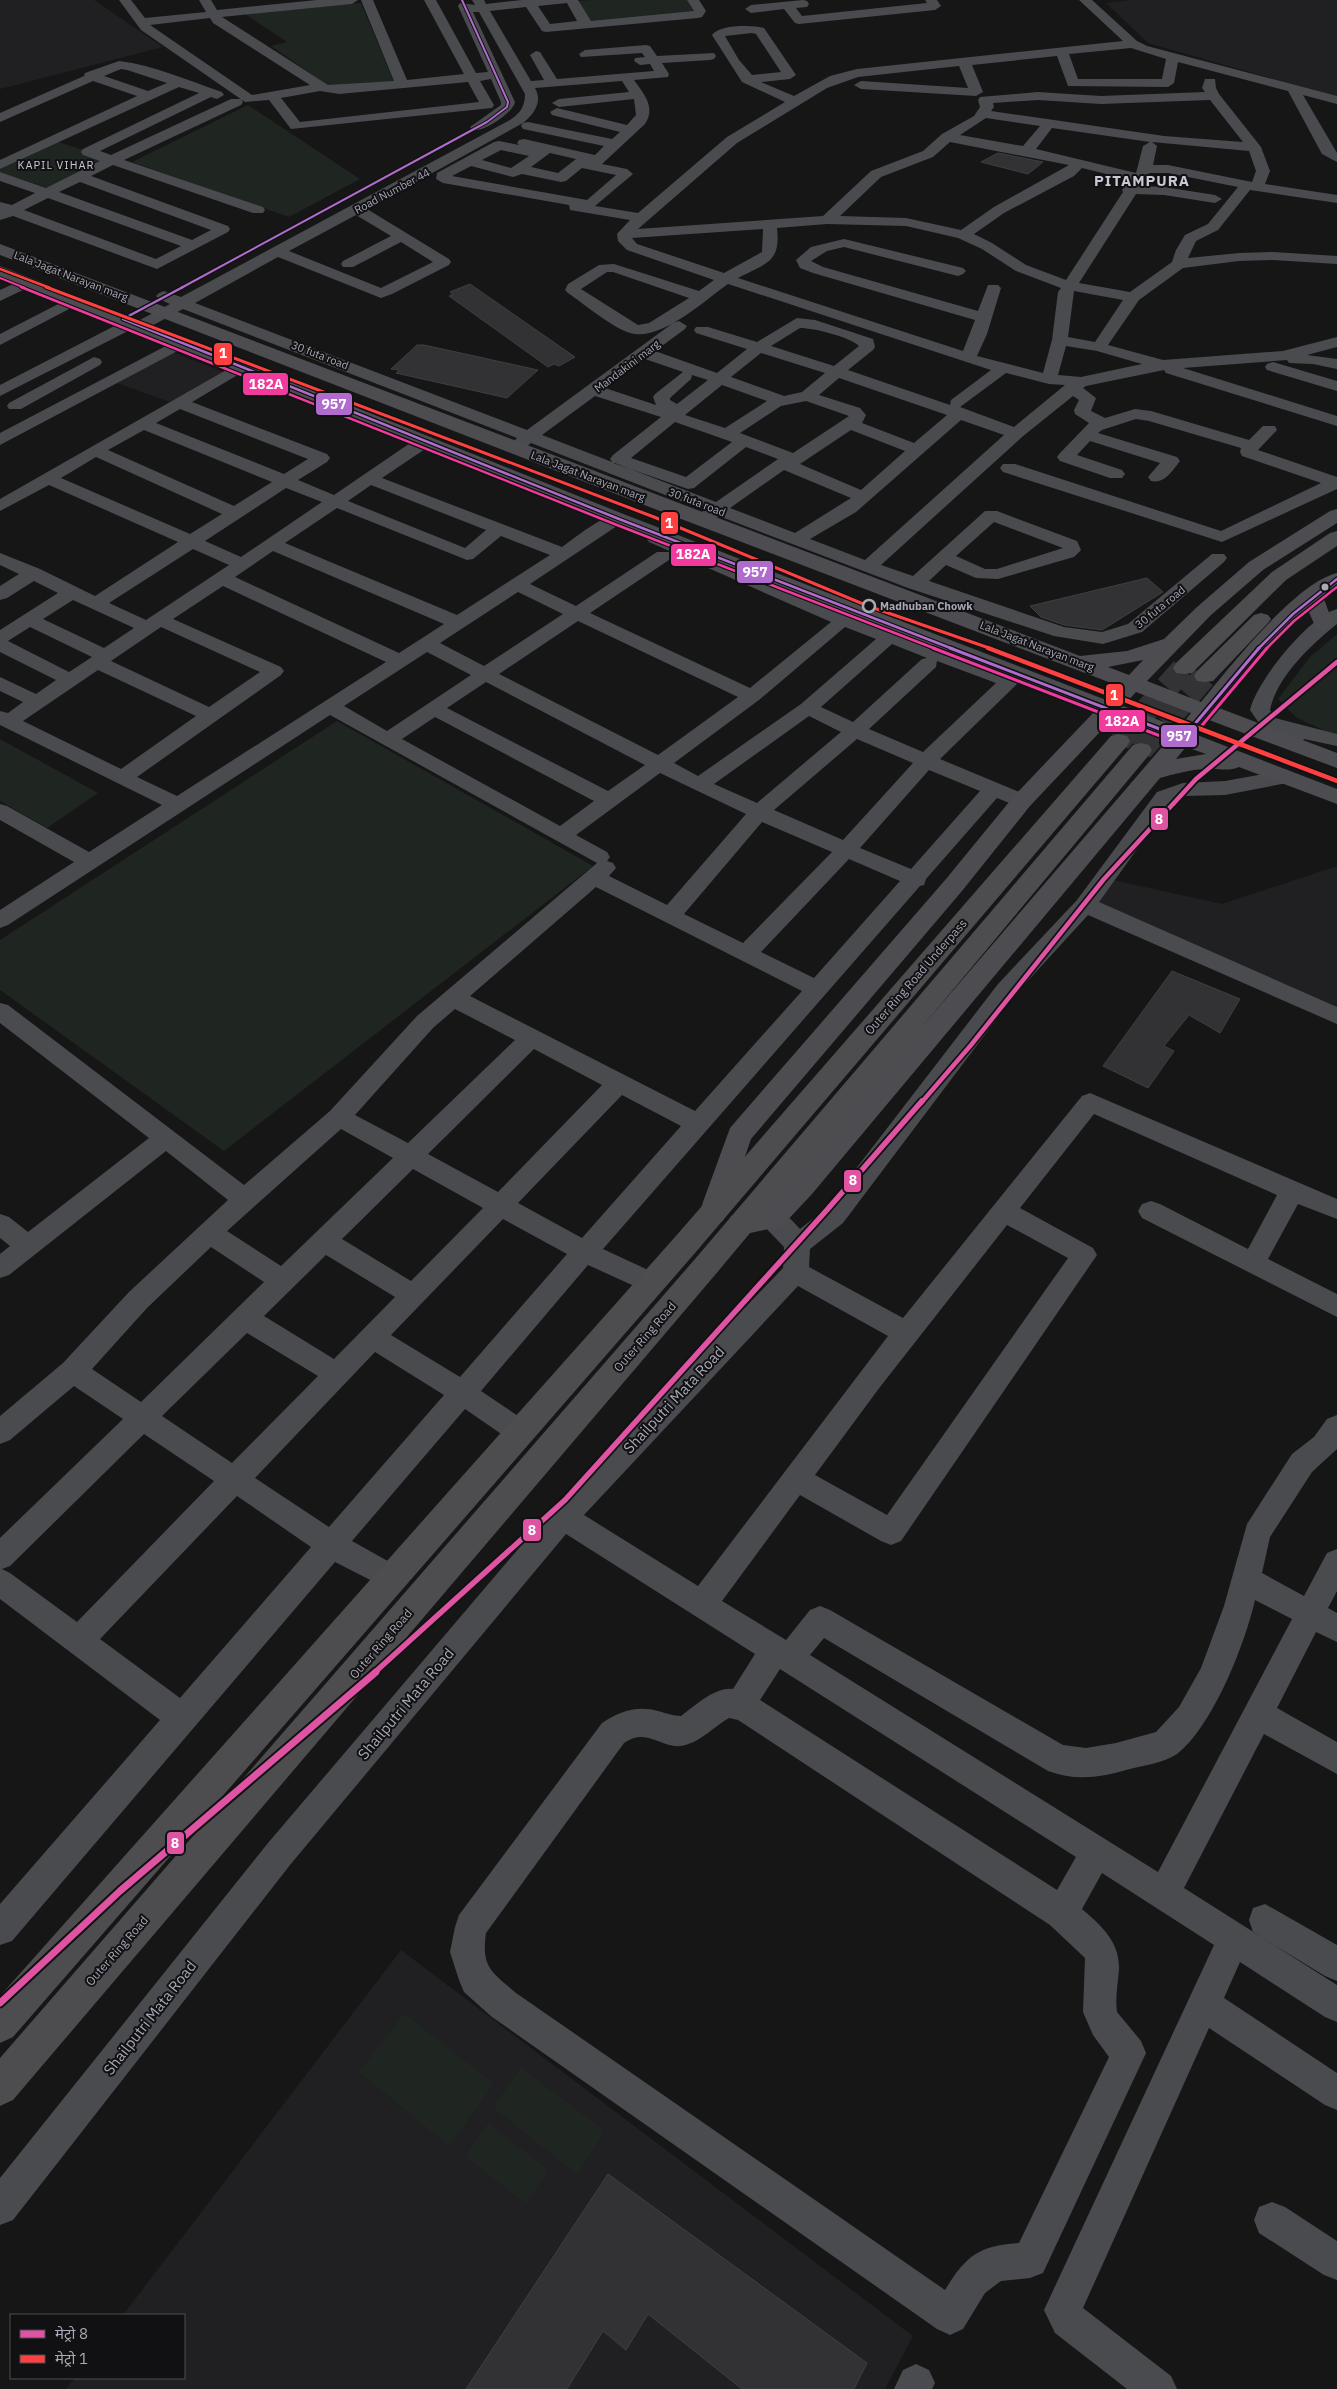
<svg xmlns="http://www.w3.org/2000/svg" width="1337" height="2389" font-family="'IBM Plex Sans','Noto Sans Devanagari',sans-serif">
<rect width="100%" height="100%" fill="#161616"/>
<path fill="#202022" d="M0 0H94L163 47 0 89Z
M1132 0H1337V97L1148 43 1106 3Z
M170 351 226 373 170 402 111 381Z
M1337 866V1012L1090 904 1113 880 1222 904Z
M401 1950 913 2336 885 2389H66L75 2378H184V2315H123Z"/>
<path fill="#1f2520" d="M591 0H687L695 12 590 23 577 1Z
M361 3 394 82 330 87 271 46 287 42 245 14Z
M248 105 360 179 289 217 132 162Z
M58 142 109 158 48 188 0 172V169Z
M1337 634V734L1336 736 1297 718 1278 699 1310 657Z
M337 721 593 866 224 1151 0 990V940Z
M0 739 98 793 47 828 0 801Z
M404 2013 494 2084 449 2146 359 2072Z
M521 2068 605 2131 577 2175 493 2107Z
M488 2123 549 2170 526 2204 465 2156Z"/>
<path fill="#323234" stroke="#3f3f42" d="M998 153 1043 162 1028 174 981 162Z
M470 284 575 357 559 366 554 364 548 367 449 296 453 294 450 292Z
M417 345H424L538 370 507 398 396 373 399 370 391 369Z
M1147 578 1163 592 1102 630 1064 625 1041 617 1030 606Z
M1172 971 1240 999 1220 1033 1189 1015 1164 1046 1174 1051 1148 1088 1103 1066Z
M608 2174 867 2363 854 2389H742L648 2314 626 2350 603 2331 567 2389H466Z"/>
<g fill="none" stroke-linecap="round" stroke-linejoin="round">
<path stroke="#333336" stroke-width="24" stroke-dasharray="24 12" stroke-linecap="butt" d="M1119 741 1184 668
M1141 750 1205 676"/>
<path fill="#4a4b4f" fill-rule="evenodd" d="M119 0H131L145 18 206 12 199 0H211L217 10 317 0H358L352 4 222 17 328 85 394 81 361 0H373L407 80 464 74 424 0H436L476 73 488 72 458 6 460 3 475 5 472 0H484L486 4 522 0H578L591 21 694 11 687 0H699L706 11 702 17 698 18 546 32 542 31 526 7 490 11 531 81 544 80 530 55 536 51 540 52 557 79 654 71 650 64 640 65 634 61 635 58 645 57 642 53 581 57 579 54 585 50 646 45 650 46 657 56 714 53 716 56 714 59 710 60 662 63 669 74 668 77 634 80C644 94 656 107 645 124L602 164 627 169 633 174 595 206 638 213 727 137 785 102 742 82 712 35C720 24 752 25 764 28L796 75 790 79 761 82 794 96 830 76 857 69 1123 41 1079 0H1092L1137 41 1147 46 1337 96V104L1303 95 1337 153V162L1322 154 1288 91 1178 62 1174 83 1168 87 1068 86 1057 56 972 65 983 92 976 96 861 89 854 85 861 81 968 88 959 66 858 77 827 88 737 143 638 229 823 216 871 171 923 151 942 134 974 116 980 107 978 100 980 97 1038 92 1101 96 1205 92 1202 88 1205 79H1215L1216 88 1219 94 1261 147 1270 171 1265 184 1337 195V203L1250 190 1218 230 1196 241 1188 258 1239 253 1273 252 1337 256V264L1273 260 1239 261 1183 268 1139 300 1108 345 1163 360 1283 351 1337 337V347L1307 355 1337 359V369L1313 364 1289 363 1287 360 1183 368 1337 416V426L1166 373 1164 370 1086 386 1083 388 1096 398 1091 411 1105 418 1135 409 1151 411 1249 440 1263 426H1275L1277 430 1258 450 1337 477V489L1222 542 1003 472 1000 468 1003 464H1015L1221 531 1321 483 1242 456 1240 452 1241 448 1149 421 1136 419 1102 430 1098 433 1177 457 1180 461C1172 471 1165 484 1151 481L1148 477 1160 463 1090 441 1077 455 1122 470 1125 474 1122 478H1110L1060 461 1057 457 1060 453 1089 423 1075 414 1074 410 1079 400 1073 396 1022 437 881 565 913 576 985 511H997L1077 541 1081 550 1074 557 998 579 976 578 946 565 929 581 1064 627 1102 632 1128 624 1212 554H1224L1227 558 1224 562 1142 632 1103 644 1054 636 908 588 719 516 712 521H700L697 517 704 510 531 443 524 449H512L510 445 517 438 183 309 146 329 140 331 134 328 0 396V385L126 320 132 318 138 321 170 304 159 299 156 296 159 293 164 291 181 297 510 120C520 113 525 107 525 94L479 12H473L515 102C513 113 483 133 472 130L470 127 501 105V102L491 79 480 81 494 105 492 108 291 129 269 100 245 102 141 30ZM567 3 577 21 550 24 538 6ZM210 18 213 23 310 85 252 95 150 25ZM752 33 756 34 781 72 752 75 739 60 725 36ZM1131 48 1166 59 1162 79H1078L1069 54ZM622 81 629 92 559 99 552 103 559 107 634 99 636 115 627 125 557 108 550 112 552 115 620 132 612 139 528 122 523 123C534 114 543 102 535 88ZM468 82 479 102 300 122 281 98 320 91 339 94ZM1038 100 1101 104 1210 100 1243 142 1164 136 991 111 994 107 993 103ZM986 118 1040 126 1023 146 960 135ZM523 123 521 126 523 129 604 146 595 155 524 139 519 140 517 143 519 145 499 141 494 142 437 173 436 179 443 183 569 205 570 210 630 220 617 234 618 241 627 250 714 280 699 291 614 264 599 265 568 284 565 290 568 293C584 304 613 328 630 333 660 342 704 301 728 284L991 370 951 400 950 405 848 370 873 350 875 347 873 339 815 320 797 318 757 342 708 327H696L694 330 696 333 747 349 717 373 655 351 685 329 687 326 679 321 673 323 527 430 195 303 278 257 381 298 392 294 449 265 451 262 449 259 367 209ZM1052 128 1150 142 1143 146 1136 173 1036 149ZM950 142 1069 165 994 207 961 230 906 218 840 216 881 177 933 157ZM1152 142 1249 151 1256 171 1252 182 1168 165H1153L1157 146ZM501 150 529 156 511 168 482 160ZM550 153 576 159 558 173 531 167ZM471 166 513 177 522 174 561 182 566 181 582 168 616 175 587 200 452 176ZM1082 168 1131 180 1122 190 1123 192 1066 280 1026 265 992 243 974 234 1004 213 1074 176ZM1149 173H1168L1238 187 1208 224 1185 235 1176 250 1172 262 1130 292 1079 283 1136 194 1164 195 1215 203 1222 199 1215 195 1164 187 1141 186ZM356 215 391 236 343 261 341 264 343 267H353L401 242 433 262 381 288 289 251ZM827 224 906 226 958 238 982 249 1016 271 1061 288 1058 292 1052 340 1043 373 977 356 987 334 1001 288 998 285H988L978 311 823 267 811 261 827 251 844 247 958 276 963 274 966 271 963 268 844 239 811 247 796 260 800 268 813 273 975 320 963 351 738 278C765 263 781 264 777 228ZM763 229 762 252 724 273 637 244 632 238ZM607 272H613L689 298 649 323 638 325 581 289ZM1074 291 1123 300 1095 342 1068 337ZM800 328C814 328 850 337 859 346L834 366 771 346ZM1066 346 1097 351 1142 364 1081 377 1058 375ZM761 353 825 373 802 392 784 396 731 377ZM645 359 683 372 655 394 653 397 656 405 605 388ZM1006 373 1049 384 1065 385 1014 427 960 407ZM692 375 708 380 677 404 670 400V398L691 379ZM839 378 947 415 914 443 862 423 866 415 860 408 819 395ZM722 385 767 401 725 428 685 415ZM595 396 661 417 613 455 610 459 613 463 688 489 694 488 746 447 778 459 716 502 542 435ZM806 401 849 416 793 453 740 433 781 406ZM961 420 1004 435 865 560 810 539 856 512ZM675 422 732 442 686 477 631 458ZM851 430 905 451 861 490 800 464ZM784 470 851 498 795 533 730 508ZM994 522 1063 548 997 569H985L956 556Z
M803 0 807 1 809 4 807 7 796 8 802 16 927 3 925 0H937L941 6 935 10 799 24 795 23 784 9 751 13 745 9 751 5Z
M119 61C154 65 189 81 222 92L224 95 217 99 211 97 100 151 111 155 231 99H241L243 102 241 105 124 160 263 207 265 210 263 213H253L113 165 91 176 228 226 230 229 228 232 157 269 13 216 0 220V202L12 205 35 193 0 181V172L46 188 100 161 83 155 81 152 83 149 199 93 179 87 0 169V160L137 96 93 81 0 122V113L84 76 85 73ZM121 69 127 70 167 83 148 91 104 76ZM80 182 211 230 192 240 59 192ZM48 198 181 246 156 259 24 210Z
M22 280 30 285 27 288 0 301V290Z
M68 299 73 301 76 304 73 307 0 345V334Z
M181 338 187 340 189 343 187 346 0 445V433Z
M94 357 100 359 102 362 100 365 21 409H9L7 406 9 403Z
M1273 362 1337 381V391L1267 370 1265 367 1267 364Z
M235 365 241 367 243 370 241 373 192 402 327 454 330 458 327 462 298 480 334 495 419 437H431L433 441 431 445 382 478 562 547C578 536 606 511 625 515L628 519 625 523 620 524 530 584 576 606 657 552H669L672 556 669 560 590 613 750 688 831 622 649 542 646 538 649 534H661L850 616 1005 673C1010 667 1015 667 1022 669L1025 673 1016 685 940 759 1029 796 1032 801 1029 806 1022 808 997 798 926 879 924 885 920 886 603 1249 661 1276 665 1283 661 1290 652 1293 643 1290 588 1265 481 1391 530 1424 534 1432 530 1440 520 1444 510 1440 465 1409 352 1541 402 1569 407 1578 402 1587 392 1591 335 1562 12 1941 0 1945V1904L160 1720 0 1599V1538L123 1419 74 1386 10 1440 0 1444V1416L63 1363 129 1292 228 1200 166 1151 9 1275 0 1278V1254L10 1246 0 1238V1214L9 1217 28 1232 149 1138 0 1023V1003L8 1005 244 1185 330 1111 417 1016 597 863 330 715 8 925 0 928V910L74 862 0 820V804L7 806 89 852 162 805 0 725V711L8 713 23 702 0 691V677L36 694 56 680 0 652V630L58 593 34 581 7 598 0 600V586L19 574 0 565V553L40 569 95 596 178 542 49 485 0 511V499ZM180 409 308 459 284 474 156 423ZM144 430 272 482 234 506 108 450ZM96 457 222 514 190 534 61 478ZM371 485 486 530 465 548 348 501ZM286 488 322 502 241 557 205 541ZM337 508 467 560 473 559 501 536 550 555 457 615 285 543ZM193 549 229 565 146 620 109 603ZM273 551 444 624 399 653 235 577ZM223 586 386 662 177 796 137 777 281 675 284 671 281 667 173 619ZM518 592 563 614 484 666 440 643ZM73 600 134 628 104 648 43 619ZM578 621 738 697 658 755 499 674ZM30 627 92 657 69 672 8 641ZM161 627 260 672 209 707 111 661ZM845 627 876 639 801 704 698 776 674 763 759 700ZM892 644 927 658 922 659 853 722 821 707ZM427 652 471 675 387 731 344 706ZM937 661 996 683 923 752 869 729 936 667ZM98 670 196 716 121 769 23 721ZM486 682 645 765 608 791 447 708ZM809 716 841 732 757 803 714 784ZM435 717 594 801 560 826 402 739ZM857 739 913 763 843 840 774 810ZM929 770 980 791 911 869 860 848ZM660 773 746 814 667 905 609 876 616 868 613 863 607 861 610 857 607 852 576 835ZM762 822 832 852 743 943 684 914ZM849 859 900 881 814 978 761 952ZM596 887 802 991 695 1111 470 996ZM455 1009 515 1040 408 1143 355 1115 433 1028ZM534 1049 602 1085 498 1192 428 1154ZM622 1095 681 1126 582 1238 518 1203ZM341 1129 393 1158 281 1266 227 1231ZM413 1169 483 1208 411 1281 342 1239ZM503 1219 567 1254 460 1377 391 1335ZM211 1247 264 1282 141 1402 92 1369 147 1308ZM326 1255 395 1297 334 1359 264 1316ZM247 1333 318 1376 232 1463 162 1416ZM375 1352 444 1395 329 1527 255 1478ZM144 1434 214 1481 77 1622 10 1573 2 1569 10 1566ZM237 1496 311 1547 180 1698 100 1639Z
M1337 609V624C1311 645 1277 676 1270 710L1275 718 1337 734V746L1304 739 1299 747 1292 749 1285 747 1282 743 1286 734 1261 726 1250 710C1256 682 1309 616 1337 609Z
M1285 770 1292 772 1295 777 1292 782 1225 795 1185 796 1171 802 1099 902 1337 1007V1024L1088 915 1014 996 843 1223 810 1249 809 1267 903 1318 1082 1096 1090 1093 1337 1199V1219L1298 1204 1268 1259 1337 1294V1317L1142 1218 1138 1211 1142 1204 1151 1201 1160 1204 1248 1249 1277 1195 1094 1114 1020 1208 1093 1248 1097 1255 901 1541 891 1545 881 1541 800 1495 722 1601 786 1640 810 1610 820 1606 830 1610 1063 1745 1086 1748 1116 1743 1156 1732 1179 1707 1201 1668 1224 1606 1247 1524 1292 1454 1314 1437 1327 1419 1337 1415V1449L1312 1472 1270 1537 1262 1573 1304 1596 1327 1553 1337 1549V1591L1328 1608 1337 1613V1642L1316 1632 1277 1708 1337 1742V1774L1264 1734 1184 1888 1337 1985V2022L1325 2017 1240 1962 1224 1998 1337 2073V2110L1325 2105 1209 2028 1083 2308 1171 2376 1177 2389H1127L1055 2333 1044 2310 1214 1945 1102 1873 1082 1909C1101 1925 1120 1942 1119 1969 1118 1984 1115 1997 1117 2012L1141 2041 1146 2053 1043 2273 1030 2278 1001 2281 985 2293 963 2329 950 2335 937 2329 492 2017 464 1992 459 1980 450 1952 455 1927 459 1915 602 1723C619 1711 638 1705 658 1711 666 1713 673 1716 681 1716 695 1706 714 1687 733 1689L755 1654 566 1534 290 1865 13 2220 0 2225V2178L268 1843 553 1508 783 1268 784 1247 763 1225 759 1218 763 1211C780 1206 789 1217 800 1229L825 1209 998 984 1077 900 1157 792 1183 783 1225 781ZM1007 1225 1068 1258 887 1515 815 1475 880 1387ZM798 1286 888 1336 698 1586 584 1515ZM1255 1600 1292 1619 1158 1872 810 1655 824 1638 1048 1771C1074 1781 1100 1778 1126 1770 1141 1766 1164 1763 1177 1754 1213 1726 1245 1644 1255 1600ZM780 1669 1076 1857 1057 1890 760 1700ZM729 1718 738 1720 1050 1925 1085 1958 1083 2012 1093 2035 1109 2057 1019 2243C978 2246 966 2256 945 2290L516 1993C492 1972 481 1968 486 1933L624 1743C647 1727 660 1748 681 1746 700 1743 713 1727 729 1718Z
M1265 1904 1337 1945V1981L1325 1976 1253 1932 1249 1920 1253 1908Z
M1272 2202 1285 2207 1337 2241V2280L1324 2275 1259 2233 1254 2220 1259 2207Z
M916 2364 929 2370 935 2383 932 2389H894L903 2370Z"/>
<path fill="#4d4d51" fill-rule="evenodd" d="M0 244 1080 656 1127 651 1164 639 1197 607 1249 562 1330 511 1337 509V523L1263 570 1211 615 1147 681 1201 702C1230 667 1295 583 1337 573V588L1323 596 1333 624 1330 628 1323 630 1316 628 1308 610 1271 645 1219 708 1337 753V768L1209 720 1197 735 1337 789V804L1239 767C1229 772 1216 768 1204 769 1189 770 1174 774 1160 778L812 1194 782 1226 741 1235 731 1232 727 1224 731 1216 764 1209 792 1178 1168 740 1113 718 1030 806 962 891 751 1139 723 1221 713 1224 703 1221 699 1213 730 1128 946 879 1014 796 1095 711 612 523 0 277V266L626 515 1106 700 1119 686 647 506 0 255ZM1143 660 1129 675 1108 667ZM1136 692 1191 713 1179 728 1123 706ZM1186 747 1206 754 1176 759Z"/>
<path fill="#4d4d50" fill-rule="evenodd" d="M1337 531V546L1286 580 1192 673 1184 674 1176 673 1173 668 1176 663 1272 572 1330 533Z
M1261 613 1268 615 1271 619 1268 623 1213 681 1205 682 1197 681 1194 676 1197 671 1254 615Z
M1119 734 1127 736 1130 741 1127 746 695 1253 13 2037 0 2043V1996L675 1237 1111 736Z
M1141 743 1149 745 1152 750 1149 755 715 1275 13 2100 0 2106V2058L695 1259 1133 745Z"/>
<g stroke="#111012" stroke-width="4">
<path id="bus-1-far2" d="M181 288 487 122 507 107 508 102 462 0"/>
</g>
<g stroke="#111012" stroke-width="5">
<path id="bus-1-far1" d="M123 319 619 519 953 649
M123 319 183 287
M1258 649 1293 614 1337 579"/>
</g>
<g stroke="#111012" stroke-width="6">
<path id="bus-1" d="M950 648 1183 738 1259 648"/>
</g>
<g stroke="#111012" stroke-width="4">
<path id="bus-2-far2" d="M0 278 25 288"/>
</g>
<g stroke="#111012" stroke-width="5">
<path id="bus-2-far1" d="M21 287 617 525 936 649
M1266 649 1294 621 1337 587"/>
</g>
<g stroke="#111012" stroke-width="6">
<path id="bus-2" d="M933 648 1181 744 1188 742 1267 648"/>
</g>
<use href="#bus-1-far2" stroke="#b06ccc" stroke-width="2"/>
<use href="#bus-1-far1" stroke="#b06ccc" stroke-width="2.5"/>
<use href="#bus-1" stroke="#b06ccc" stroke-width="3"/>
<use href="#bus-2-far2" stroke="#f13a9d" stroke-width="2"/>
<use href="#bus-2-far1" stroke="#f13a9d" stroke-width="2.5"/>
<use href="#bus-2" stroke="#f13a9d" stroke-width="3"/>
<g stroke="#111012" stroke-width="8">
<path id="metro-1-far2" d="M921 1103 971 1045 1104 879 1196 779 1337 662"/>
</g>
<g stroke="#111012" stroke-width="9">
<path id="metro-1-far1" d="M374 1673 565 1500 826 1211 922 1101"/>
</g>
<g stroke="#111012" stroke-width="11">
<path id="metro-1" d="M0 2003 120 1891 376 1672"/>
</g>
<g stroke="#111012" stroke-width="4.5">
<path id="metro-2-far2" d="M0 269 50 288"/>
</g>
<g stroke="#111012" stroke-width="5.5">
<path id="metro-2-far1" d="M46 287 654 517 868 606 992 649"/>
</g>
<g stroke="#111012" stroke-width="8">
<path id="metro-2" d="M988 648 1337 781"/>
</g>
<use href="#metro-1-far2" stroke="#df53a3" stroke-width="4.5"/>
<use href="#metro-1-far1" stroke="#df53a3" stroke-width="5.5"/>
<use href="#metro-1" stroke="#df53a3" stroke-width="7"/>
<use href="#metro-2-far2" stroke="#ff4040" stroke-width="2.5"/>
<use href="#metro-2-far1" stroke="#ff4040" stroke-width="3"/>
<use href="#metro-2" stroke="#ff4040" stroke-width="4.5"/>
</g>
<circle fill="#a8a9b7" stroke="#111012" stroke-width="2" cx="1325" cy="587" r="4.5"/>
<circle fill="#111012" stroke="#a8a9b7" stroke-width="2.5" cx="869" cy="606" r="6"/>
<g text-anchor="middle" stroke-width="4" stroke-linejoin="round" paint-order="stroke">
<g font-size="11" letter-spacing="1" fill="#c8c9d3" stroke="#111012">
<text x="56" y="169">KAPIL VIHAR</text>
</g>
<g font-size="11" fill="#a8a9b7" stroke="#111012">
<text transform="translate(392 191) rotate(-28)" y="4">Road Number 44</text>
<text transform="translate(71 276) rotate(21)" y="4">Lala Jagat Narayan marg</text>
<text transform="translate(320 355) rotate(21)" y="4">30 futa road</text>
<text transform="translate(627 366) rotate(-37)" y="4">Mandakini marg</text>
<text transform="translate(588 476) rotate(21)" y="4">Lala Jagat Narayan marg</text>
<text transform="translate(697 502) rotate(21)" y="4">30 futa road</text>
<text transform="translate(1160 607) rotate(-39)" y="4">30 futa road</text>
<text transform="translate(1037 646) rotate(21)" y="4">Lala Jagat Narayan marg</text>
</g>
<g font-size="11" font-weight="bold" fill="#a8a9b7" stroke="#111012" text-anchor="start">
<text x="880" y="610">Madhuban Chowk</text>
</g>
<g font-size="12" fill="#a8a9b7" stroke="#111012">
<text transform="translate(916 977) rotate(-49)" y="4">Outer Ring Road Underpass</text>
<text transform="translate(645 1337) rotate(-49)" y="4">Outer Ring Road</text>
<text transform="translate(381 1644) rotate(-49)" y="4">Outer Ring Road</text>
<text transform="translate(117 1951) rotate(-49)" y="4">Outer Ring Road</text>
</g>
<g font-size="15" font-weight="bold" letter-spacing="1" fill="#c8c9d3" stroke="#111012">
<text x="1142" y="186">PITAMPURA</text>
</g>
<g font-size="15" fill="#a8a9b7" stroke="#111012">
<text transform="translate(674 1400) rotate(-47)" y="5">Shailputri Mata Road</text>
<text transform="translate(406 1704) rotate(-50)" y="5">Shailputri Mata Road</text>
<text transform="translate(150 2018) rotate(-52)" y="5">Shailputri Mata Road</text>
</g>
</g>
<g stroke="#111012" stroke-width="2">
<rect x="213" y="342" width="20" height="24" rx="5" fill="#ff4040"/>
<rect x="242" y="372" width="47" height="24" rx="5" fill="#f13a9d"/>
<rect x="315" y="392" width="38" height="24" rx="5" fill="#b06ccc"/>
<rect x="660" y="511" width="19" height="24" rx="5" fill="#ff4040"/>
<rect x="670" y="543" width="47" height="24" rx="5" fill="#f13a9d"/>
<rect x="736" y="560" width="38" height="24" rx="5" fill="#b06ccc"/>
<rect x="1105" y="683" width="19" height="24" rx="5" fill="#ff4040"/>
<rect x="1098" y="709" width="48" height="24" rx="5" fill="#f13a9d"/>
<rect x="1160" y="724" width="38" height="24" rx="5" fill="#b06ccc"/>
<rect x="1150" y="807" width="19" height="24" rx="5" fill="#df53a3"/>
<rect x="843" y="1169" width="19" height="24" rx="5" fill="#df53a3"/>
<rect x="522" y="1518" width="20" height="24" rx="5" fill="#df53a3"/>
<rect x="166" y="1831" width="19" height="24" rx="5" fill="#df53a3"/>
</g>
<g font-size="14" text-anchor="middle" font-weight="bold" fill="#fff">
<text x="223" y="358">1</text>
<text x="266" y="389">182A</text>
<text x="334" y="409">957</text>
<text x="669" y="528">1</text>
<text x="693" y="559">182A</text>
<text x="755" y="577">957</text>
<text x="1114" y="700">1</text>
<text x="1122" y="726">182A</text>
<text x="1179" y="741">957</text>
<text x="1159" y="824">8</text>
<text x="853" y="1185">8</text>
<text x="532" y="1535">8</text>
<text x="175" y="1848">8</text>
</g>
<rect x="10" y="2314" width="175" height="65" fill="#111012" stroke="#4d4d54"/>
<rect x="20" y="2330" width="25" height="8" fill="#df53a3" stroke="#4d4d54"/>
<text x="55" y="2339" font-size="15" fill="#a8a9b7">मेट्रो 8</text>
<rect x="20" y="2355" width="25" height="8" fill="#ff4040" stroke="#4d4d54"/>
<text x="55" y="2364" font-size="15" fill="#a8a9b7">मेट्रो 1</text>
</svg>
